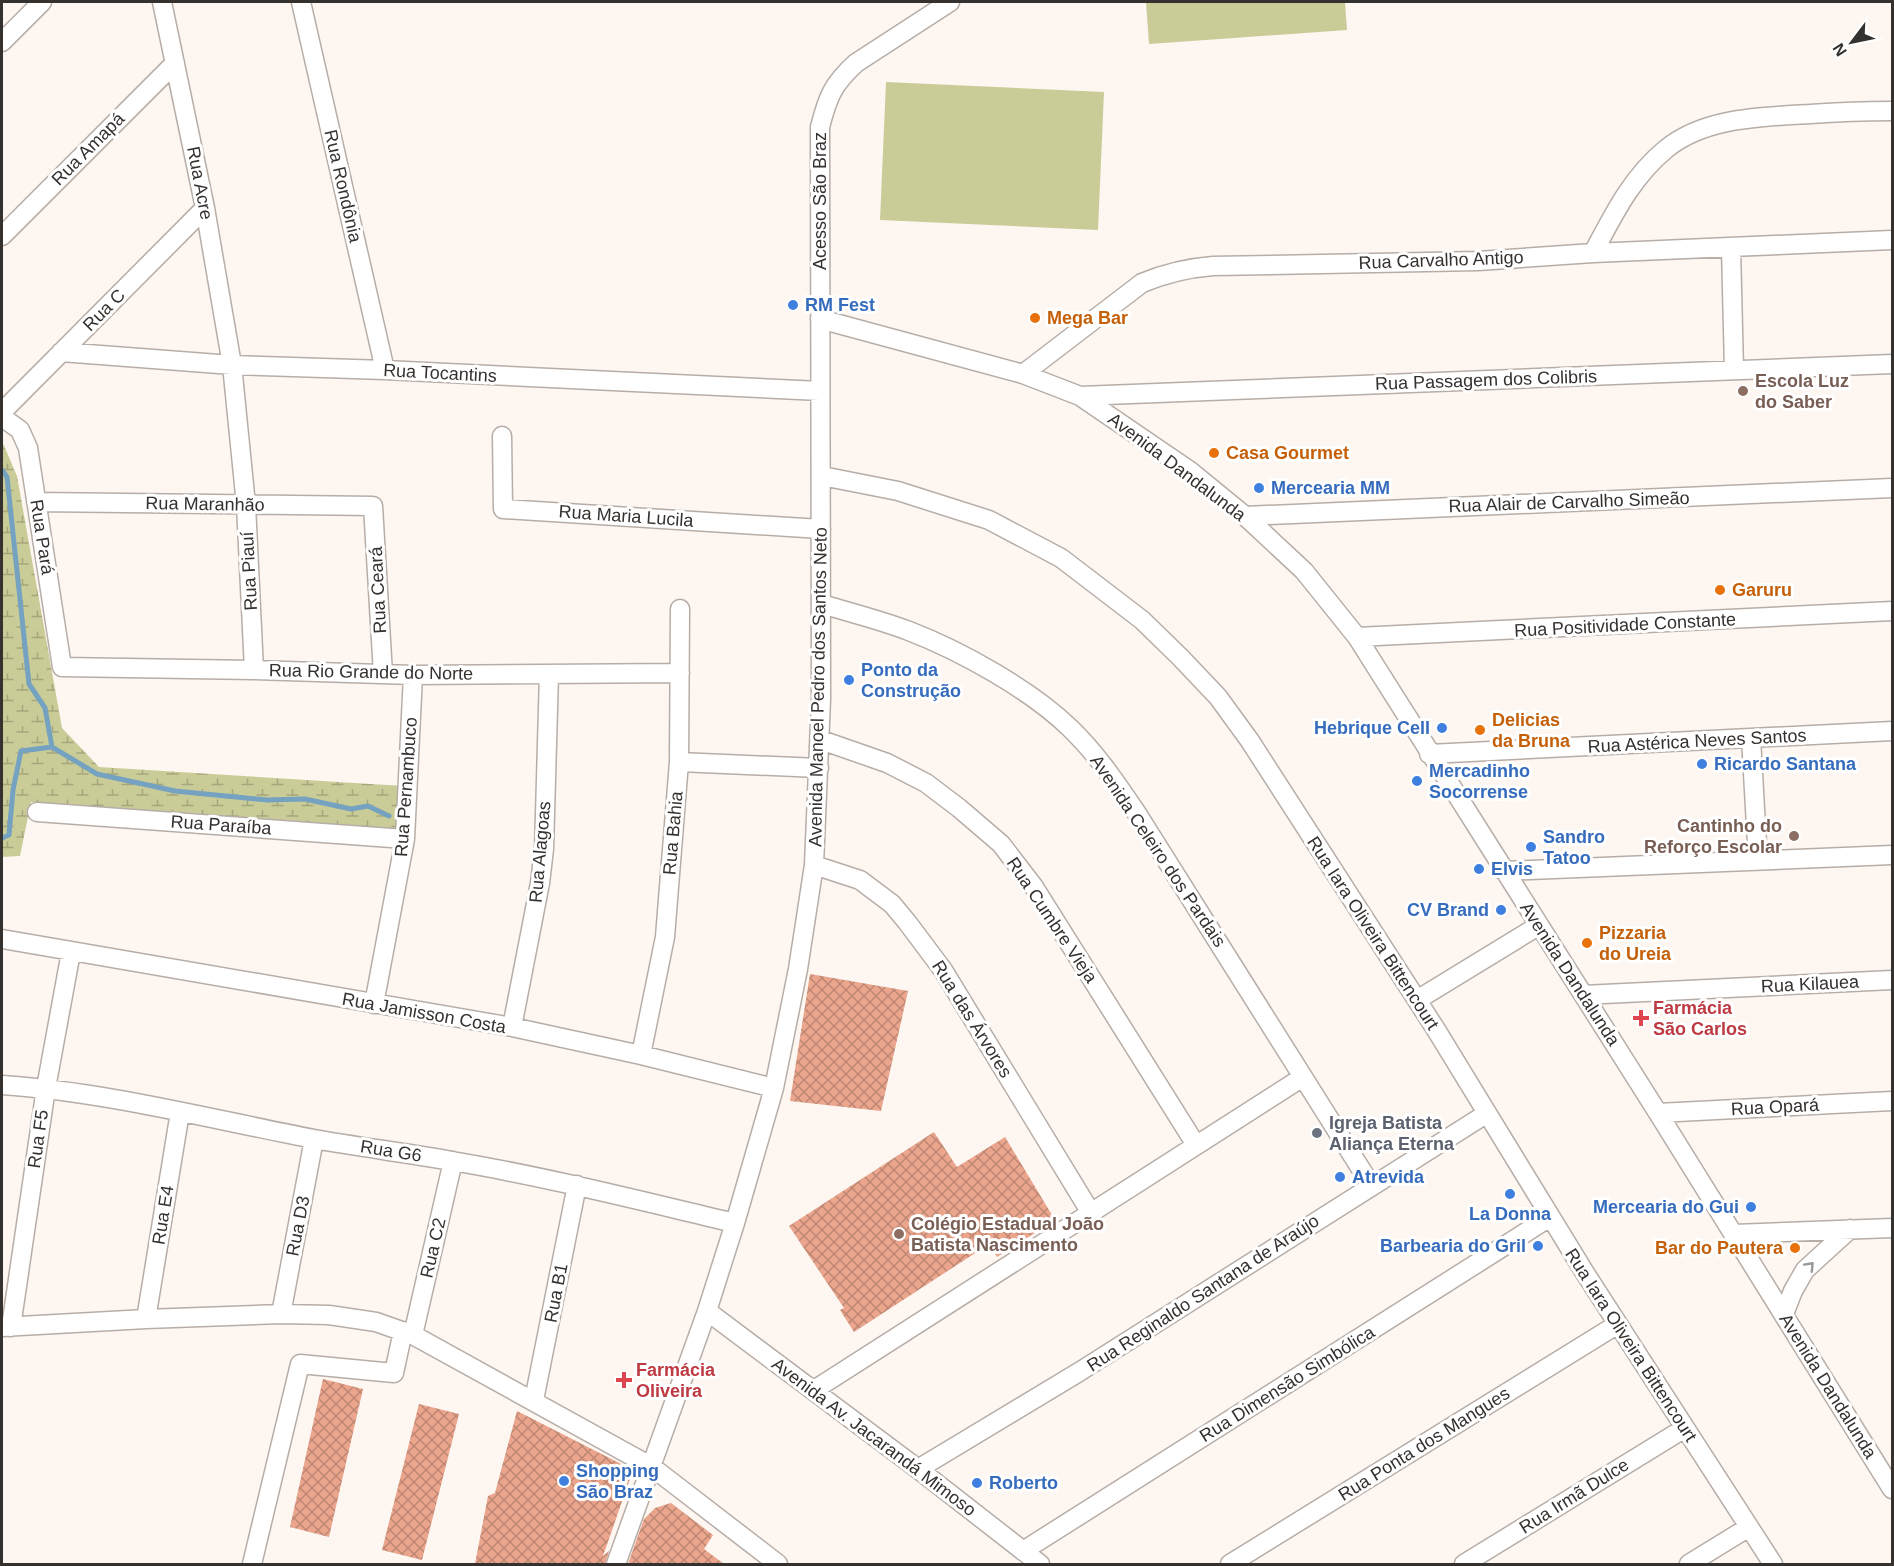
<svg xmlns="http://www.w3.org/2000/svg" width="1894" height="1566" font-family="Arial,sans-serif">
<defs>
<pattern id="wetland-marsh" width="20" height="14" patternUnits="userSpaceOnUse" patternTransform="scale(1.5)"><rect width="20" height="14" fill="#cacc98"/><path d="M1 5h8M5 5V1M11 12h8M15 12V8" fill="none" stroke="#a5a67c"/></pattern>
<pattern id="building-cross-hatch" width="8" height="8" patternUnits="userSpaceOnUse" patternTransform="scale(1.5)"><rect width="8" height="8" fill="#eaa58c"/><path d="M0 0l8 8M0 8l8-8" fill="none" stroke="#be8773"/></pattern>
</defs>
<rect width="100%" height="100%" fill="#fef6f1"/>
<path fill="#cacc98" d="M1146 2H1345L1347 30 1149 44Z
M886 82 1104 92 1098 230 880 220Z"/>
<path fill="url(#wetland-marsh)" d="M2 441 17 476 62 728 99 767 403 786 400 830 31 802 20 856 2 857Z"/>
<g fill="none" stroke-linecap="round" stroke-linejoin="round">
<path stroke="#75a2c0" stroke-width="5" d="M2 470 7 477 29 684 45 708 52 747 97 774 175 791 267 800 305 799 351 809 368 806 389 816
M2 838 9 835 13 790 21 751 52 747"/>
</g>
<path fill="url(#building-cross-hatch)" d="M810 974 908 991 881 1111 790 1101Z
M934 1132 957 1167 1005 1137 1055 1220 997 1257 989 1244 854 1332 840 1310 844 1308 789 1226Z
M323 1379 363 1389 329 1537 290 1527Z
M419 1404 459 1414 422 1560 382 1550Z
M517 1411 633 1470 603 1556 609 1551 605 1564H475L488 1496 495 1493Z
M671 1503 713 1535 704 1549 724 1564H628L644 1519 655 1508Z"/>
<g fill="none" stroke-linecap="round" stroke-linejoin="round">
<g stroke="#b7ada7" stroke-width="21">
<path id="minor" d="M162 2 205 208 232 365 246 505 254 670
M301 2 385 370
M2 42 42 2
M2 236 175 63
M1731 248 1734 370
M1593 253C1614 214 1631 178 1666 149 1705 117 1762 117 1810 114 1838 112 1865 111 1892 111
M820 319 1023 374 1080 396 1190 471 1245 516 1304 571 1357 637 1658 1113 1892 1489
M61 352 232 365 385 370 820 391
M1023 374 1142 283C1166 273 1187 268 1213 266L1478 261 1593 253 1892 240
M1080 396 1892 364
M2 412 205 208
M2 417 20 430 28 448 62 667 254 670 413 675 680 673
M502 436 503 509 821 529
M822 476 898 491 989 520 1061 558 1142 620 1180 657 1218 697 1250 741 1435 1028 1585 1273 1773 1564
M36 502 373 506 383 674
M1245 516 1892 488
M822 604C851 613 881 620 909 631 961 651 1031 690 1070 728 1097 754 1117 784 1138 815L1371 1185
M1357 637 1892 611
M1751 738 1758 861
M821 740 887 763 926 783 959 808 1001 844 1034 887 1196 1145
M1429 754 1892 731
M679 762 819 768
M37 812 405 839
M814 865 860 880 892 904 907 922 943 970 1091 1213
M1504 871 1892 855
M2 939 512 1027 641 1055 774 1088
M1583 995 1892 980
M1417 1000 1538 926
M374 1004 405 839 413 675
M512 1027 540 883 544 849 549 674
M641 1055 665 937 679 762 680 609
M2 1085C107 1092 210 1119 314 1139 360 1147 406 1153 452 1161 547 1177 641 1201 735 1223
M1658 1113 1892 1101
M1734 1234 1892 1228
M707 1311 918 1469 1040 1564
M281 1314 314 1139
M1784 1314 1793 1291 1805 1270 1850 1229
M146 1319 180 1112
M2 1327 146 1319 281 1314 329 1315 376 1322 413 1335 652 1467 778 1564
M11 1327 46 1088 71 952
M413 1335 453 1161
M814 1390 1303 1077
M534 1400 577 1185
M918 1469 1079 1372 1486 1114
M1023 1551 1550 1217
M252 1564 300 1364 394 1373 403 1331
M616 1564 707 1311 735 1223 774 1088 798 969 814 865 821 699 820 127C828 96 833 84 856 63L950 2
M1230 1564 1618 1324
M1464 1564 1685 1428
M1689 1564 1749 1527"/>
</g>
<use href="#minor" stroke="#fff" stroke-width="18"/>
</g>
<defs><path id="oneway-chevron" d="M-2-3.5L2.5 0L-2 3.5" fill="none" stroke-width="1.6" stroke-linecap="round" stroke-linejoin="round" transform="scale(1.5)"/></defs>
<use stroke="#9a9897" href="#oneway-chevron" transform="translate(1810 1266) rotate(-47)"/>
<g fill="#3f7fe0" stroke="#fff" stroke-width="2">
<circle cx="793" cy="305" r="6"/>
<circle cx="1259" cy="488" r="6"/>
<circle cx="849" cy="680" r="6"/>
<circle cx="1442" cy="728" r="6"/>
<circle cx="1702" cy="764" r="6"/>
<circle cx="1417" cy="781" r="6"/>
<circle cx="1531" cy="847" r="6"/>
<circle cx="1479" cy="869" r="6"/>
<circle cx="1501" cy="910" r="6"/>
<circle cx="1340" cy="1177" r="6"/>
<circle cx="1510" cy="1194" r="6"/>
<circle cx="1751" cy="1207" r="6"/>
<circle cx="1538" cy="1246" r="6"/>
<circle cx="564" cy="1481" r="6"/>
<circle cx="977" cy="1483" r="6"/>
</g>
<g fill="#e8710a" stroke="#fff" stroke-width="2">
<circle cx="1035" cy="318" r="6"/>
<circle cx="1214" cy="453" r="6"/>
<circle cx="1720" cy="590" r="6"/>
<circle cx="1480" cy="730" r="6"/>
<circle cx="1587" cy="943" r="6"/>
<circle cx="1795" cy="1248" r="6"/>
</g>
<g fill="#8d6e63" stroke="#fff" stroke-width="2">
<circle cx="1743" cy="391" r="6"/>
<circle cx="1794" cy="836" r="6"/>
<circle cx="899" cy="1234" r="6"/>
</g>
<g fill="#e0444e" stroke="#fff" stroke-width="2">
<path d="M1638 1009h6v6h6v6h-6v6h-6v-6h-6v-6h6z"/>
<path d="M621 1371h6v6h6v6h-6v6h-6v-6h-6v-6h6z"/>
</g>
<circle fill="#6b7280" stroke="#fff" stroke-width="2" cx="1317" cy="1133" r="6"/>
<g text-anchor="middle" stroke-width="6" stroke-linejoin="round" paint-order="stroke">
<g font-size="18" fill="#35312f" stroke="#fff">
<text transform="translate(88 149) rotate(-45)" y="6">Rua Amapá</text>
<text transform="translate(200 183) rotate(79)" y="6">Rua Acre</text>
<text transform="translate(343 186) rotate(77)" y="6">Rua Rondônia</text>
<text transform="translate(820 201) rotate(-90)" y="6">Acesso São Braz</text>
<text transform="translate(1441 260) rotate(-2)" y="6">Rua Carvalho Antigo</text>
<text transform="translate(104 310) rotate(-45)" y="6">Rua C</text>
<text transform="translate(440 373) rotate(3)" y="6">Rua Tocantins</text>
<text transform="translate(1486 380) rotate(-2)" y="6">Rua Passagem dos Colibris</text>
<text transform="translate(1177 467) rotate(37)" y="6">Avenida Dandalunda</text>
<text transform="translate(1569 502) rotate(-2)" y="6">Rua Alair de Carvalho Simeão</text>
<text transform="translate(205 504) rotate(1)" y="6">Rua Maranhão</text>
<text transform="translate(626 516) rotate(4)" y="6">Rua Maria Lucila</text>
<text transform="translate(42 537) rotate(81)" y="6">Rua Pará</text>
<text transform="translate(249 571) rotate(-93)" y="6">Rua Piauí</text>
<text transform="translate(378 590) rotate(-93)" y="6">Rua Ceará</text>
<text transform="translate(1625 625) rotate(-3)" y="6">Rua Positividade Constante</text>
<text transform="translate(371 672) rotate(1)" y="6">Rua Rio Grande do Norte</text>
<text transform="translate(818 687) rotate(-89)" y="6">Avenida Manoel Pedro dos Santos Neto</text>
<text transform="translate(1697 741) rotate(-3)" y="6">Rua Astérica Neves Santos</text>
<text transform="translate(406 787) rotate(-86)" y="6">Rua Pernambuco</text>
<text transform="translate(221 825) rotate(4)" y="6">Rua Paraíba</text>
<text transform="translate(673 833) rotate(-85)" y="6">Rua Bahia</text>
<text transform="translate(1158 851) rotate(56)" y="6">Avenida Celeiro dos Pardais</text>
<text transform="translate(540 852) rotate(-85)" y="6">Rua Alagoas</text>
<text transform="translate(1052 920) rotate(56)" y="6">Rua Cumbre Vieja</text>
<text transform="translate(1373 933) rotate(57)" y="6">Rua Iara Oliveira Bittencourt</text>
<text transform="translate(1570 974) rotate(57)" y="6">Avenida Dandalunda</text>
<text transform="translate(1810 984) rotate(-3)" y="6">Rua Kilauea</text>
<text transform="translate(424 1013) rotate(10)" y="6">Rua Jamisson Costa</text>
<text transform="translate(972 1019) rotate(58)" y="6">Rua das Árvores</text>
<text transform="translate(1775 1107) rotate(-3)" y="6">Rua Opará</text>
<text transform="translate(38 1139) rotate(-82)" y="6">Rua F5</text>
<text transform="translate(391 1151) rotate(9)" y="6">Rua G6</text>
<text transform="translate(163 1215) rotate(-81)" y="6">Rua E4</text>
<text transform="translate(298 1226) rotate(-79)" y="6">Rua D3</text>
<text transform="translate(433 1248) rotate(-77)" y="6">Rua C2</text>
<text transform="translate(556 1293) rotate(-79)" y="6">Rua B1</text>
<text transform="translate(1203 1293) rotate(-33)" y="6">Rua Reginaldo Santana de Araújo</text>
<text transform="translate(1631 1345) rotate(57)" y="6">Rua Iara Oliveira Bittencourt</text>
<text transform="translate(1287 1384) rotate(-32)" y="6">Rua Dimensão Simbólica</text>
<text transform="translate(1828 1386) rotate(58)" y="6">Avenida Dandalunda</text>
<text transform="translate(874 1437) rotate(37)" y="6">Avenida Av. Jacarandá Mimoso</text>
<text transform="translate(1424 1444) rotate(-32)" y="6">Rua Ponta dos Mangues</text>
<text transform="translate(1574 1496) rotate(-32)" y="6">Rua Irmã Dulce</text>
</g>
<g font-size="18" font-weight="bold" fill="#366cbe" stroke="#fff" text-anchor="start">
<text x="805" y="311">RM Fest</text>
<text x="1271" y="494">Mercearia MM</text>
<text x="861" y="676">Ponto da<tspan x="861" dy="21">Construção</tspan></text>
<text x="1430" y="734" text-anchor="end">Hebrique Cell</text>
<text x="1714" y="770">Ricardo Santana</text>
<text x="1429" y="777">Mercadinho<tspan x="1429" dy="21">Socorrense</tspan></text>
<text x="1543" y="843">Sandro<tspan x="1543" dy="21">Tatoo</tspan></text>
<text x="1491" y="875">Elvis</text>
<text x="1489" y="916" text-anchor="end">CV Brand</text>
<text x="1352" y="1183">Atrevida</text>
<text x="1739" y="1213" text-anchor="end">Mercearia do Gui</text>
<text x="1510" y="1220" text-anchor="middle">La Donna</text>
<text x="1526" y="1252" text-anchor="end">Barbearia do Gril</text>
<text x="576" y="1477">Shopping<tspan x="576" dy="21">São Braz</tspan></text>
<text x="989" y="1489">Roberto</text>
</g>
<g font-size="18" font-weight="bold" fill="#c56008" stroke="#fff" text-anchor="start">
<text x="1047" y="324">Mega Bar</text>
<text x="1226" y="459">Casa Gourmet</text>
<text x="1732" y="596">Garuru</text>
<text x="1492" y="726">Delicias<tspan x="1492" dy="21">da Bruna</tspan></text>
<text x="1599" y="939">Pizzaria<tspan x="1599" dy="21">do Ureia</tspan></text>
<text x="1783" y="1254" text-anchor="end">Bar do Pautera</text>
</g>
<g font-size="18" font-weight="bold" fill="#785e54" stroke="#fff" text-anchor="start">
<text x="1755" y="387">Escola Luz<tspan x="1755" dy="21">do Saber</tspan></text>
<text x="1782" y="832" text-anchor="end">Cantinho do<tspan x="1782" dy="21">Reforço Escolar</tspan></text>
<text x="911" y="1230">Colégio Estadual João<tspan x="911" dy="21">Batista Nascimento</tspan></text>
</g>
<g font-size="18" font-weight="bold" fill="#be3a42" stroke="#fff" text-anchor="start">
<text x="1653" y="1014">Farmácia<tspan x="1653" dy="21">São Carlos</tspan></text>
<text x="636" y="1376">Farmácia<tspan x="636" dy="21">Oliveira</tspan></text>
</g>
<g font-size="18" font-weight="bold" fill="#5b616d" stroke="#fff" text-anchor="start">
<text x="1329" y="1129">Igreja Batista<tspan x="1329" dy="21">Aliança Eterna</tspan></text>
</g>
</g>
<rect width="1894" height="1566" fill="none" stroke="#35312f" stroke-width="6"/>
<g transform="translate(1852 42) rotate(238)" stroke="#ffffff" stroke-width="4.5" paint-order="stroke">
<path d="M0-4.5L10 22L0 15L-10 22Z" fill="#35312f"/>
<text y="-9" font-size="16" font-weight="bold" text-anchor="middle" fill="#35312f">N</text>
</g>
</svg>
